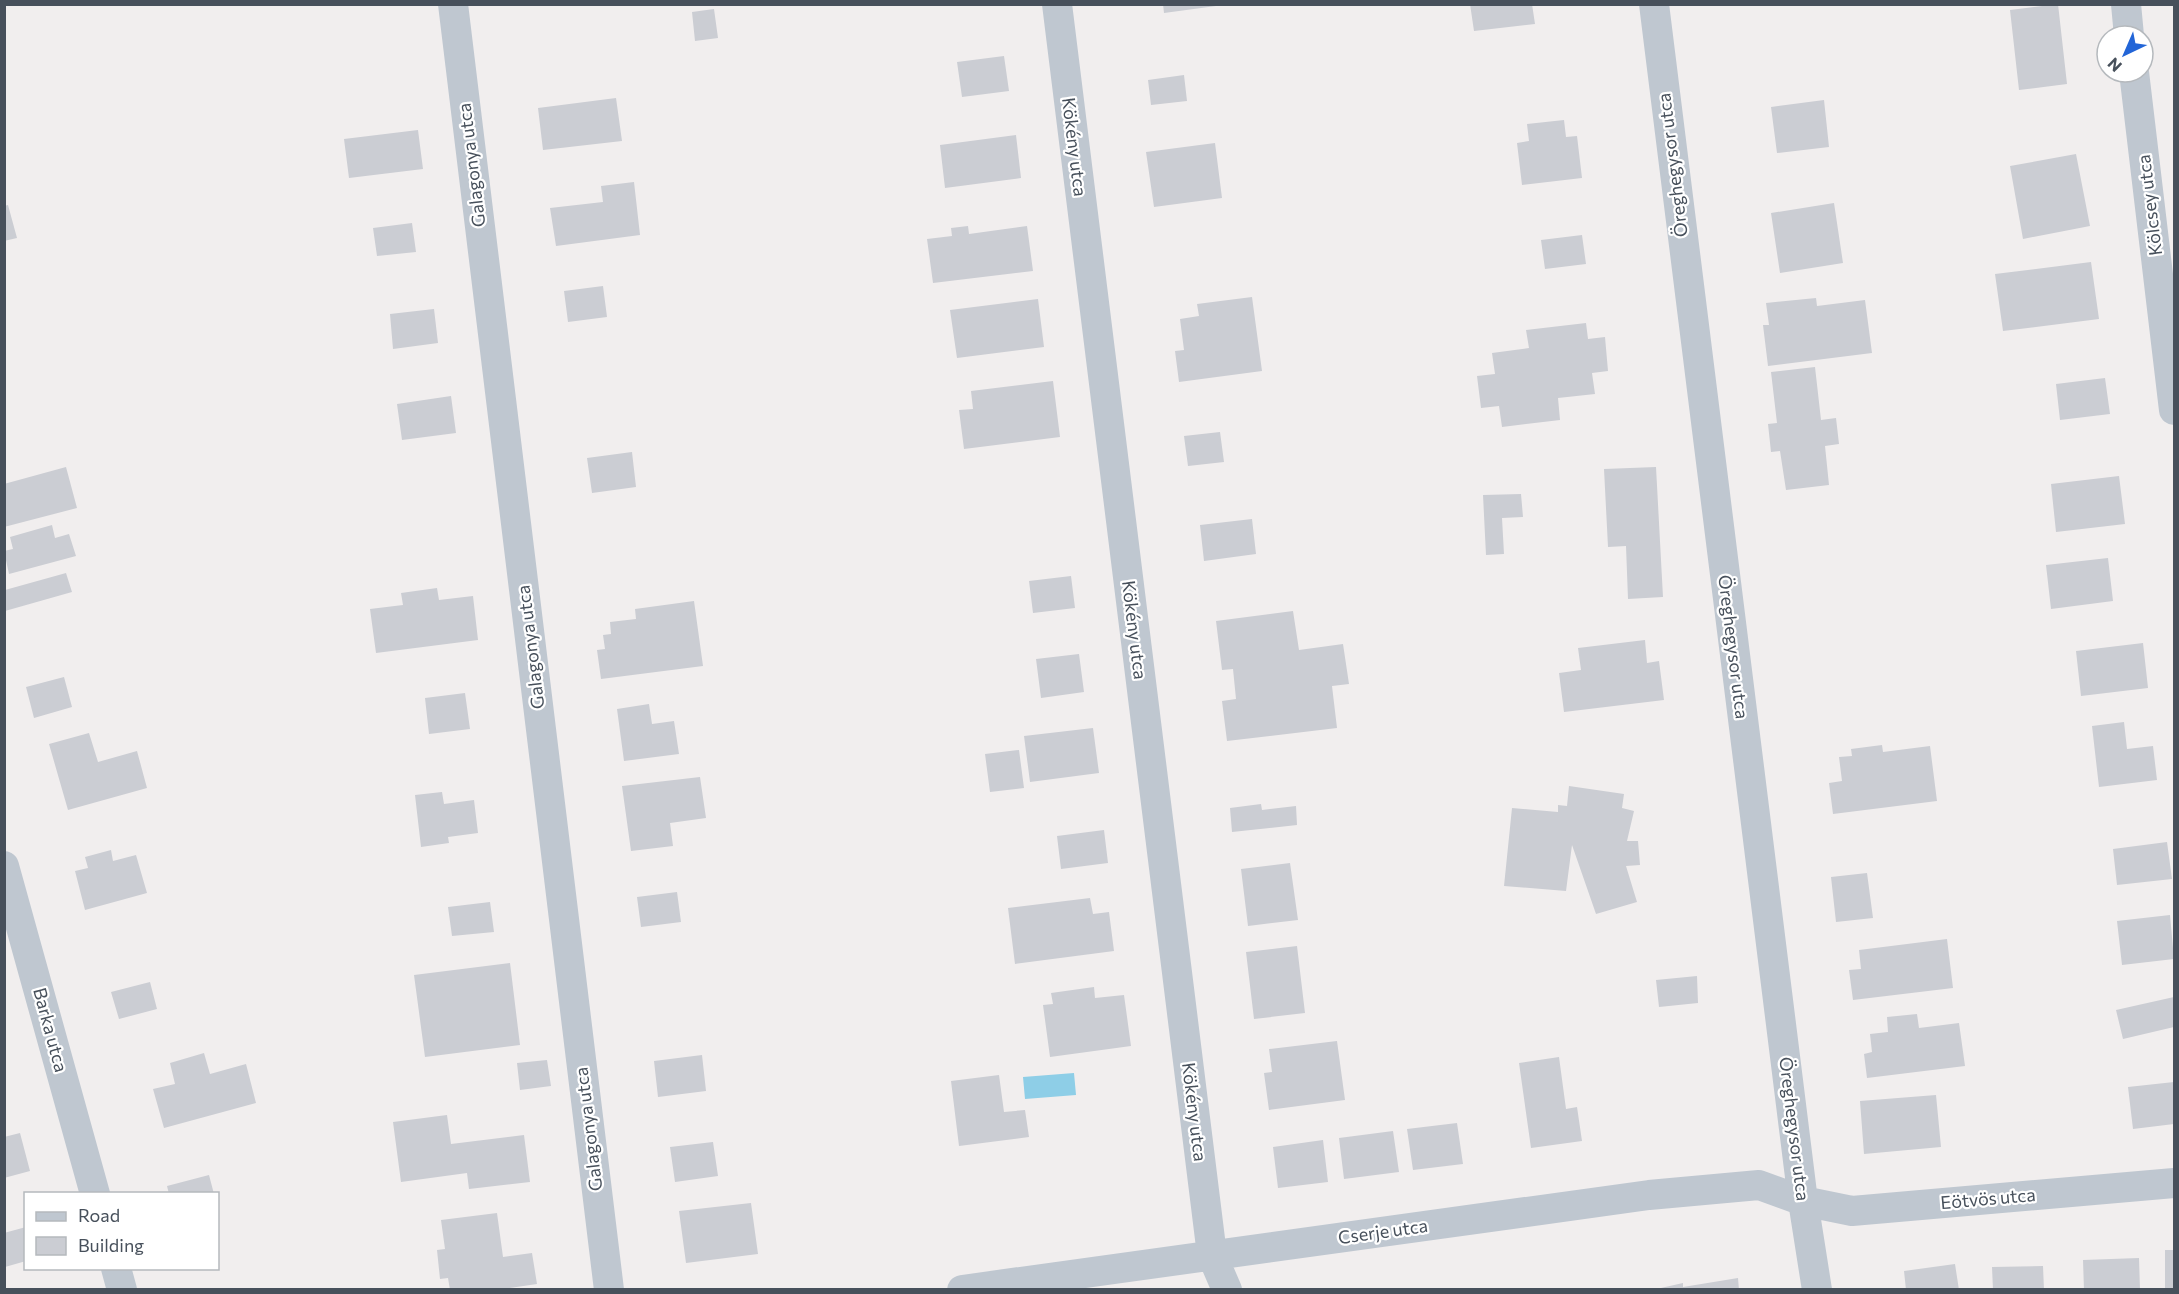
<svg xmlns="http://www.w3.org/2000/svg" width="2179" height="1294" font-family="Commissioner,sans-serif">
<rect width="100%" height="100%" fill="#f1eeee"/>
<path fill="#8ecee7" d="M1074 1073 1076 1095 1025 1099 1023 1077Z"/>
<path fill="#cbcdd3" d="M1163 4H1216V6L1164 13Z
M1470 4H1532L1535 24 1474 31Z
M2058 4 2067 84 2019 90 2010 10Z
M714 9 718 38 695 41 692 12Z
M1004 56 1009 91 962 97 957 62Z
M1184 75 1187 101 1151 105 1148 80Z
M616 98 622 141 543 150 538 108Z
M1824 100 1829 147 1777 153 1771 107Z
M1564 120 1566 137 1577 136 1582 178 1522 185 1517 143 1529 141 1527 124Z
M418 130 423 169 349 178 344 139Z
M1016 135 1021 178 945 188 940 145Z
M1215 143 1222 198 1154 207 1146 152Z
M2076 154 2090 226 2023 239 2010 166Z
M634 182 640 235 556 246 550 208 603 202 601 186Z
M1834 203 1843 263 1780 273 1771 213Z
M8 205 17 238 4 241V206Z
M412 223 416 252 377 256 373 228Z
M968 226 969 234 1027 226 1033 271 933 283 927 239 952 236 951 228Z
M1582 235 1586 264 1545 269 1541 240Z
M2091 262 2099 319 2003 331 1995 274Z
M603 286 607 317 568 322 564 291Z
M1252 297 1262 371 1179 382 1175 351 1184 350 1180 319 1199 316 1197 304Z
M1816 298 1817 306 1865 300 1872 353 1768 366 1763 325H1769L1766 303Z
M1038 299 1044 347 957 358 950 310Z
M434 309 438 343 393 349 390 314Z
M1586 323 1588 339 1605 337 1608 371 1592 373 1595 394 1558 398 1560 420 1502 427 1499 406 1481 408 1477 376 1495 374 1492 353 1529 348 1526 330Z
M1815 367 1821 420 1836 418 1839 444 1825 446 1829 485 1786 490 1780 451 1771 452 1768 424 1777 423 1771 372Z
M2105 378 2110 414 2060 420 2056 384Z
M1053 381 1060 437 964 449 959 410 973 409 971 391Z
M451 396 456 433 402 440 397 404Z
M1220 432 1224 462 1188 466 1184 436Z
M632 452 636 487 592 493 587 458Z
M66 467 77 508 4 527V484Z
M1656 467 1663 597 1628 599 1626 546 1608 547 1604 469Z
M2119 476 2125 524 2056 532 2051 484Z
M1521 494 1523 517 1502 518 1504 554 1486 555 1483 495Z
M1252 519 1256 554 1204 561 1200 525Z
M52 525 55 538 69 534 76 556 9 574 4 551 13 549 10 537Z
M2108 558 2113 601 2051 609 2046 565Z
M66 573 72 592 5 611V590Z
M1071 576 1075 608 1033 613 1029 581Z
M437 588 439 600 473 596 478 640 376 653 370 609 403 605 401 593Z
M694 601 703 666 601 679 597 650 605 649 603 635 611 634 610 622 636 619 635 609Z
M1293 611 1299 650 1343 644 1349 684 1332 686 1337 728 1227 741 1222 701 1236 699 1233 669 1222 670 1216 621Z
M1645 640 1647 663 1659 661 1664 700 1564 712 1559 673 1581 670 1578 648Z
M2143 643 2148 688 2081 696 2076 651Z
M1079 654 1084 692 1041 698 1036 659Z
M64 677 72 707 34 718 26 687Z
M465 693 470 729 429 734 425 698Z
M649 704 652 724 674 721 679 754 624 761 617 709Z
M2124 722 2127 749 2153 746 2157 780 2099 787 2092 726Z
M1093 728 1099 773 1030 782 1024 736Z
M89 733 98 762 137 751 147 788 68 810 49 744Z
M1882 745 1883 752 1930 746 1937 801 1833 814 1829 783 1842 781 1839 757 1852 756 1851 749Z
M1019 750 1024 788 990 792 985 754Z
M700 777 706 818 670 823 673 846 631 851 622 786Z
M1569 786 1624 794 1622 808 1634 811 1627 841H1638L1640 865 1626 866 1637 902 1596 914 1572 845 1566 891 1504 886 1512 808 1558 812V805L1567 806Z
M442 792 444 804 474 800 478 833 448 837 449 843 421 847 415 795Z
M1261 804 1262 810 1296 806 1297 825 1232 832 1230 808Z
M1104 830 1108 863 1061 869 1057 836Z
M2167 842 2172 879 2117 885 2113 849Z
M111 850 113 861 136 855 147 893 85 910 75 871 88 868 85 857Z
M1290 863 1298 920 1248 926 1241 869Z
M1867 873 1873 918 1836 922 1831 877Z
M677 892 681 922 641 927 637 897Z
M1090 898 1093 914 1109 912 1114 951 1015 964 1008 908Z
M490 902 494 932 452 936 448 907Z
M2170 915 2174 959 2122 965 2117 921Z
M1947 939 1953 988 1853 1000 1849 970 1861 969 1859 950Z
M1297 946 1305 1013 1254 1019 1246 952Z
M510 963 520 1045 425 1057 414 975Z
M1697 976 1698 1003 1659 1007 1656 980Z
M150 982 157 1009 119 1019 111 992Z
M1094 987 1095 998 1124 995 1131 1046 1050 1057 1043 1005 1053 1004 1051 993Z
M2174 997V1027L2123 1039 2116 1010Z
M1917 1014 1919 1028 1959 1023 1965 1066 1867 1078 1864 1054 1872 1052 1870 1034 1888 1032 1887 1017Z
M1337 1041 1345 1100 1269 1110 1264 1073 1272 1072 1269 1049Z
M204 1053 210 1074 246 1064 256 1103 164 1128 153 1089 175 1084 170 1063Z
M702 1055 706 1091 658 1097 654 1061Z
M1559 1057 1566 1109 1577 1107 1582 1141 1531 1148 1519 1063Z
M547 1060 551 1086 520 1090 517 1063Z
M999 1075 1004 1112 1025 1110 1029 1137 959 1146 951 1081Z
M2174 1082V1124L2133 1129 2128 1087Z
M1936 1095 1941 1147 1864 1154 1860 1101Z
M447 1115 451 1144 524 1135 530 1182 469 1189 467 1173 401 1182 393 1122Z
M1457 1123 1463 1164 1413 1170 1407 1129Z
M1393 1131 1399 1172 1344 1179 1339 1138Z
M20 1133 30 1171 4 1178V1137Z
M1323 1140 1328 1182 1278 1188 1273 1147Z
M713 1142 718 1176 675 1182 670 1147Z
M209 1175 214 1194H169L167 1186Z
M751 1203 758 1254 686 1263 679 1211Z
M497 1213 503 1257 532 1253 537 1284 496 1290H450L448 1278 440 1279 437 1250 445 1249 441 1220Z
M26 1227V1261L5 1267 4 1233Z
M2165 1250H2174V1290H2165Z
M2139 1258 2140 1290H2084L2083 1260Z
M1955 1264 1959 1290H1906L1904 1271Z
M2043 1266 2044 1290H1993L1992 1267Z
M1738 1278 1739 1290H1652L1683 1283V1287Z"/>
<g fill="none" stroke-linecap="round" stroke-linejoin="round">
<path stroke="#bfc7d0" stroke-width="30" d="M453 4 609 1290
M1057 4 1212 1255 1227 1290
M1654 4 1803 1201 1817 1290
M2126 4 2129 36
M2134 72 2174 410
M4 866 95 1194
M116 1268 122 1290
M962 1290 1649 1195 1759 1185 1803 1201 1852 1211 2174 1183"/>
</g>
<g text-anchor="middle" stroke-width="4.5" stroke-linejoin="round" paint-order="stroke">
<g font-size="18" fill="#47505b" stroke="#fff">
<text transform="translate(1074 147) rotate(83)" y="6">Kökény utca</text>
<text transform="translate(472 165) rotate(-97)" y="6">Galagonya utca</text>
<text transform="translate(1673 165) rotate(-97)" y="6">Öreghegysor utca</text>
<text transform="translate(2150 205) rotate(-97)" y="6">Kölcsey utca</text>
<text transform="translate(1134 630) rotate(83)" y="6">Kökény utca</text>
<text transform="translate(531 647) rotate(-97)" y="6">Galagonya utca</text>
<text transform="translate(1733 647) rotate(83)" y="6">Öreghegysor utca</text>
<text transform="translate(50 1030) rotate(75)" y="6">Barka utca</text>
<text transform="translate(1194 1112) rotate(83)" y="6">Kökény utca</text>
<text transform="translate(589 1129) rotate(-97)" y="6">Galagonya utca</text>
<text transform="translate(1794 1129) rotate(83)" y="6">Öreghegysor utca</text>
<text transform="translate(1988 1199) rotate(-5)" y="6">Eötvös utca</text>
<text transform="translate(1383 1232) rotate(-8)" y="6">Cserje utca</text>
</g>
</g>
<rect width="2179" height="1294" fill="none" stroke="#47505b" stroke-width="12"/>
<rect x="24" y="1192" width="195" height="78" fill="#ffffff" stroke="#b5b9bd" stroke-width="1.5"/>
<rect x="36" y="1212" width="30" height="9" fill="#bfc7d0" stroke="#b5b9bd" stroke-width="1.5"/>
<text x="78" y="1222" font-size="18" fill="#47505b">Road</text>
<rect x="36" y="1237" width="30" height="18" fill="#cbcdd3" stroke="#b5b9bd" stroke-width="1.5"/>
<text x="78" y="1252" font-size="18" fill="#47505b">Building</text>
<g transform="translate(2125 54) rotate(224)"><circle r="28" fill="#ffffff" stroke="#b5b9bd" stroke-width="1.5"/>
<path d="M0-4.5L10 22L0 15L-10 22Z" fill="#2265d7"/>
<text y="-9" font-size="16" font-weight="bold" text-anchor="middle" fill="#47505b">N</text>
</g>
</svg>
